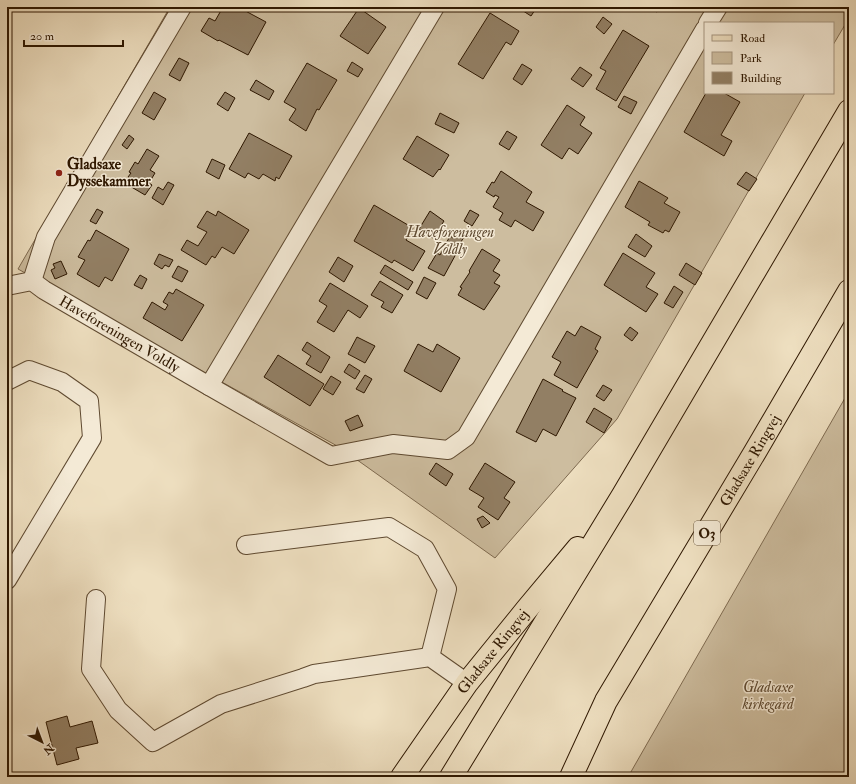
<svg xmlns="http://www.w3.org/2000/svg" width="856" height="784" font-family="'IM FELL Double Pica',serif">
<rect width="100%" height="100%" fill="#eedfc0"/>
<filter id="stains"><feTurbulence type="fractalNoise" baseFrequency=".005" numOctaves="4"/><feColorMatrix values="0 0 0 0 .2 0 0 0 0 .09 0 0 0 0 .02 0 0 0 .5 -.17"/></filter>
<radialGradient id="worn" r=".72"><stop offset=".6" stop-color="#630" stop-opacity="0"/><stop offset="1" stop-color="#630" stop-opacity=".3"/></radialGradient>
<path fill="#cdbd9f" stroke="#7e6a50" d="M170 7H849V18L833 45V23H705V93H805L617 419 495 558 339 447 18 269Z
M849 391V777H628Z"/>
<path fill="#927f64" stroke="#2e1700" d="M223 7H231L235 9 236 7H238L266 22 248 55 219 40 218 41 201 31 209 18 215 21Z
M517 7H537L531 16Z
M649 7H660L657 12Z
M359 8 386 27 368 54 340 36Z
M490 13 519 31 511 45 506 42 483 79 458 64Z
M603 17 612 24 604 34 596 27Z
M623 30 649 46 616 101 596 89 606 71 600 68Z
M179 58 189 63 180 81 169 75Z
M352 62 363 69 358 77 347 71Z
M307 63 337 80 319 110 317 109 306 131 289 120 296 109 284 102Z
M522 64 532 70 522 85 513 79Z
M580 67 592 75 583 87 571 79Z
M256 80 274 91 269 100 250 90Z
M154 92 166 99 154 120 142 113Z
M225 92 235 98 228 111 217 104Z
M706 93H724L740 102 721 135 732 141 724 156 684 132Z
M624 96 637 102 631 114 618 107Z
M567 105 585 117 580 125 592 133 578 154 569 148 562 159 541 145Z
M440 113 459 123 454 133 435 124Z
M507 131 517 137 509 150 499 144Z
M249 133 292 156 279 179 276 177 275 181 263 174 259 179 248 173 245 178 229 169Z
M129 135 134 139 127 149 122 145Z
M417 136 449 155 440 170 439 169 433 177 403 159Z
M147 149 159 156 150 170 155 173 149 183 152 185 145 195 128 185 131 179 128 177 131 173 129 172 135 162 138 164Z
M212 159 225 165 219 179 206 172Z
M501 171 532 192 526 202 544 212 533 231 515 220 511 227 499 220 503 213 493 207 499 197 495 195 494 197 486 192 492 182 494 183Z
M746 172 757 179 749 191 737 184Z
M639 181 668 198 664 203 680 212 669 232 665 230 663 233 648 225 650 222 625 207Z
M168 182 174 185 163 205 152 198 158 187 163 190Z
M374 205 413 228 406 240 425 251 413 271 394 260 392 263 354 241Z
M97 209 103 212 96 224 90 221Z
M470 210 479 215 472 226 464 221Z
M207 211 216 216 218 211 249 230 234 254 222 247 215 258 212 256 206 265 181 250 187 240 198 246 207 232 197 227Z
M430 211 444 221 433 238 419 229Z
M96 230 129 249 112 281 105 277 99 287 77 274 85 260 78 257 88 240 90 241Z
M458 231 465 235 461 242 462 243 444 276 428 268 437 253 440 255 450 236 453 238Z
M636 234 652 246 645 257 628 247Z
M482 249 500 260 493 271 500 275 494 283 500 286 484 310 458 295 462 288 460 287 470 272 469 271Z
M623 253 655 273 646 287 658 294 646 312 604 285Z
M159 254 173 260 169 267 165 265 162 269 154 264Z
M338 257 353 266 344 282 329 272Z
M61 261 67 274 55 279 51 270 55 268 53 264Z
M686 263 702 273 695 285 679 275Z
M385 265 413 282 408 290 380 273Z
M178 266 188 271 182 282 172 277Z
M140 275 147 279 142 289 134 285Z
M424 277 436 283 427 299 416 293Z
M380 281 403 295 392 313 381 307 384 302 371 295Z
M330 283 368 306 360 318 348 310 334 332 317 322 327 306 319 301Z
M674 286 683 292 673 308 664 303Z
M176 289 204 305 182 341 143 318 152 302 165 310 168 305 163 302 169 292 173 294Z
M581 326 601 337 595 349 598 351 577 388 554 375 561 362 552 357 567 331 575 336Z
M630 327 638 333 632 341 624 335Z
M357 337 375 346 365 363 348 354Z
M307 342 330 357 321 373 306 364 311 356 302 350Z
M418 344 433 352 437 344 460 358 441 392 404 371Z
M278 355 324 384 310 406 264 377Z
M349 364 360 371 355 379 344 372Z
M365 375 372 379 364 393 356 389Z
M331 376 341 382 333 395 323 389Z
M543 379 563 390 562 391 576 398 556 436 543 429 536 442 516 432Z
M603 385 612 390 604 401 596 396Z
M594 408 612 419 604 433 586 422Z
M358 415 363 426 350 431 345 421Z
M436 463 453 474 446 486 429 474Z
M485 463 515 482 504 498 510 502 498 520 478 507 484 498 469 489Z
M483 516 490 523 482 528 477 519Z
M67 716 70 727 92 721 98 743 76 748 79 759 57 765 46 722Z"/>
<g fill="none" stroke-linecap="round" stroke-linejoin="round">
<g stroke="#5e4930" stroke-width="20">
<g id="service">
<path d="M708 23 718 7"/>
<path d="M32 281 46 237 182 7"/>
<path id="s1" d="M7 286 32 281 44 290 209 386 435 7"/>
<path d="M7 381 29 370 62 382 89 401 92 438 7 580"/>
<path d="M209 386 331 456 393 444 448 450 466 437 705 29"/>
<path d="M246 545 389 527 425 549 447 589 430 657"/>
<path d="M96 599 91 669 118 710 153 742 221 704 303 678 314 674 430 657 467 683"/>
</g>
</g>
<g stroke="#2e1700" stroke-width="24">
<g id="primary">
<path id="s2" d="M402 777 467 683 527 609 578 548"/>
<path d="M451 777 623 495 849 111"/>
<path id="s3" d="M571 777 606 701 755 452 849 291"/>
</g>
</g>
<use href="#service" stroke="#f4ead6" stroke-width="18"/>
<use href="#primary" stroke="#eedfc0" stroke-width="22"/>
</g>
<circle fill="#8f2418" stroke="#f4ead6" stroke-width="1.5" cx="59" cy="173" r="4"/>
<g text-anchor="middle" stroke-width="3" stroke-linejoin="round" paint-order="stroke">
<rect fill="#f4ead6" stroke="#695640" stroke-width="1" x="694" y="521" width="26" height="24" rx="3"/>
<g font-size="14" font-weight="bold" fill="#2e1700">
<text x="707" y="538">O3</text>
</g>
<g font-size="15" font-weight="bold" fill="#2e1700" stroke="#f4ead6" text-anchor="start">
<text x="67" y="169">Gladsaxe<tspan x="67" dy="17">Dyssekammer</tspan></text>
</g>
<g font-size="15" font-style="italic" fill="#5e4930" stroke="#f4ead6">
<text x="450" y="237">Haveforeningen<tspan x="450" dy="17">Voldly</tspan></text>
<text x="768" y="692">Gladsaxe<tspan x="768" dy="17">kirkegård</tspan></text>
</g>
<g font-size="15" fill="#2e1700" stroke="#f4ead6">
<text dy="5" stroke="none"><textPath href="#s1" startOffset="128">Haveforeningen Voldly</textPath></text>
<text dy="5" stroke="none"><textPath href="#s3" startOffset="364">Gladsaxe Ringvej</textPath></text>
<text dy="5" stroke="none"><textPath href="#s2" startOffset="155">Gladsaxe Ringvej</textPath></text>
</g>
</g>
<rect width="856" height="784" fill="none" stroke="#eedfc0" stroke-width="24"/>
<rect x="8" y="8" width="840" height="768" fill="none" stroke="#2e1700" stroke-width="2"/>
<rect x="12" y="12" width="832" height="760" fill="none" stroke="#2e1700"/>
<rect x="704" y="22" width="130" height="72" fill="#f4ead6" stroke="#a59680"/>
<rect x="712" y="35" width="20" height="6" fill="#eedfc0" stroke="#a59680"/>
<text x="740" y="42" font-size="12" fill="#2e1700">Road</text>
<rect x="712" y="52" width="20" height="12" fill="#cdbd9f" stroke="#a59680"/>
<text x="740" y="62" font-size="12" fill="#2e1700">Park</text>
<rect x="712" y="72" width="20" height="12" fill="#927f64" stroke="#a59680"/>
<text x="740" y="82" font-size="12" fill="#2e1700">Building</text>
<g transform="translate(42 742) rotate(138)" stroke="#f4ead6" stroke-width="3" paint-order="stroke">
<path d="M0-3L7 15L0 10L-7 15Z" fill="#2e1700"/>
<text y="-6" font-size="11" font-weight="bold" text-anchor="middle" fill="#2e1700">N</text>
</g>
<path d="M24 40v6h99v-6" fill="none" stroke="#2e1700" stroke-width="2"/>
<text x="30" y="40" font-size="12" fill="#2e1700" stroke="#f4ead6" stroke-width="3" paint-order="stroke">20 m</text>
<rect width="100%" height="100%" filter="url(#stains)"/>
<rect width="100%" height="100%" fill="url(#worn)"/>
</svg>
